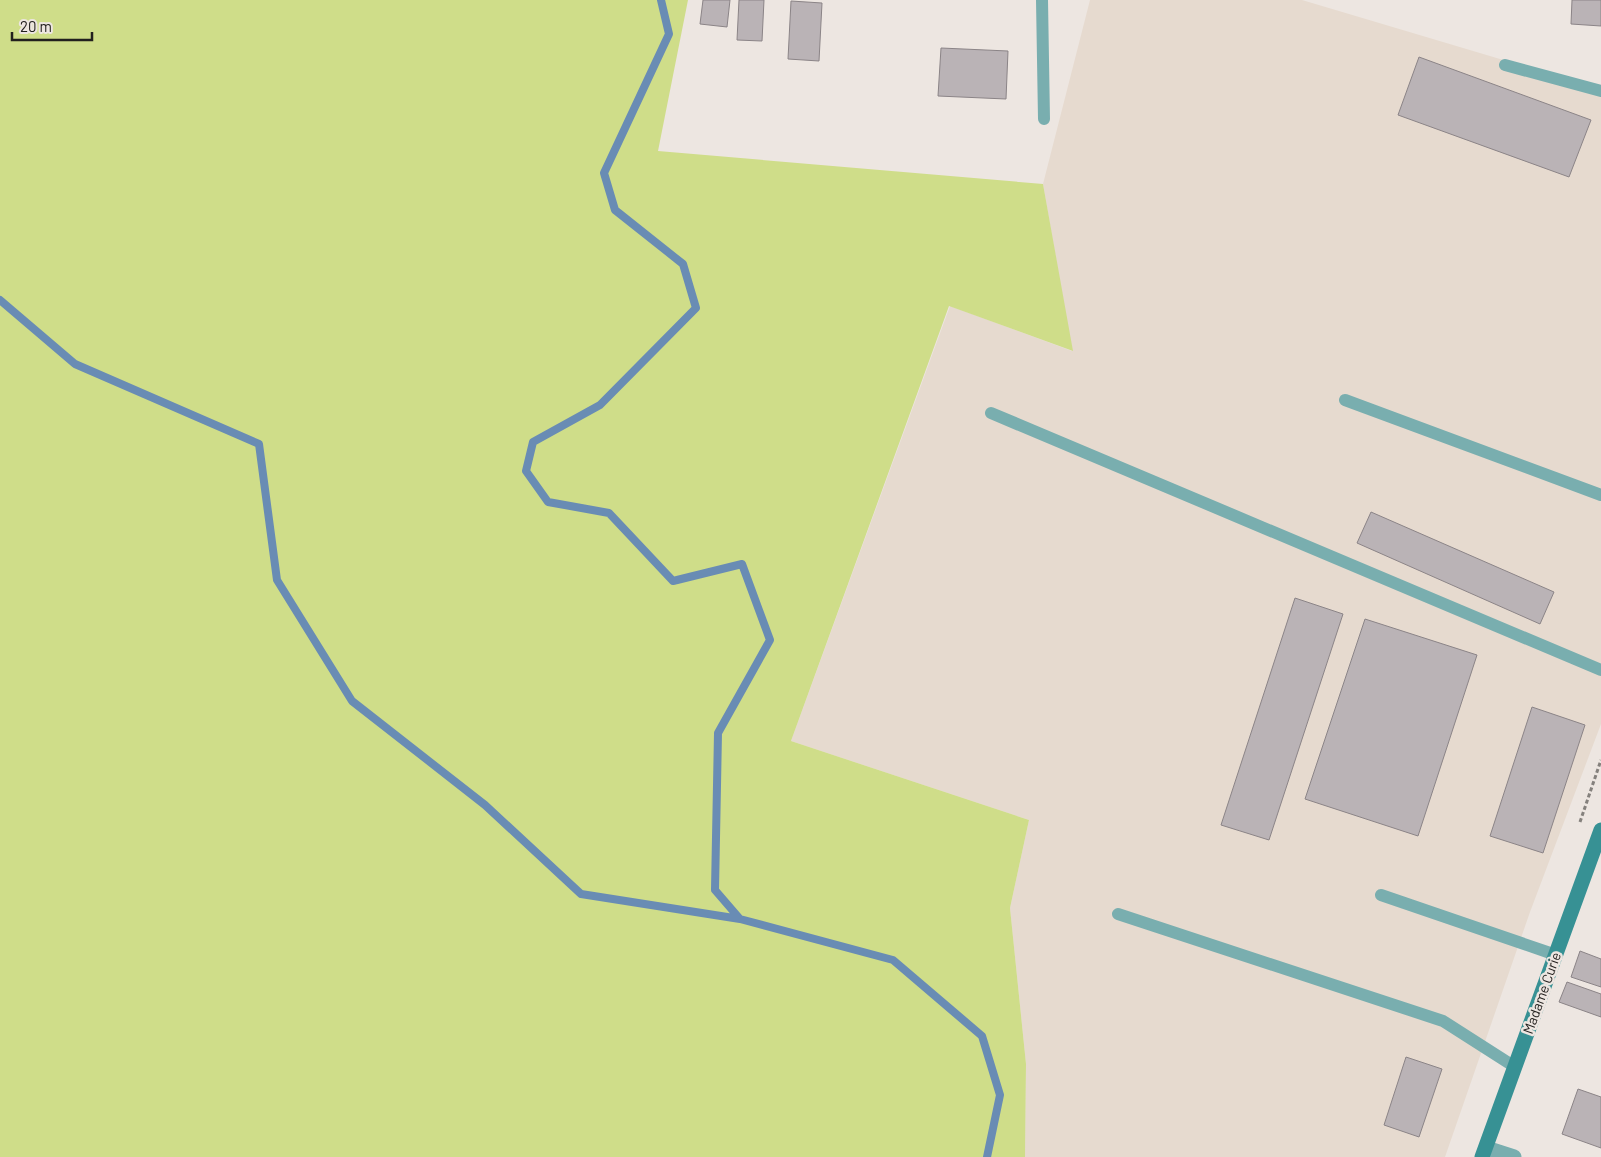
<svg xmlns="http://www.w3.org/2000/svg" width="1601" height="1157" font-family="Barlow,sans-serif">
<rect width="100%" height="100%" fill="#ede6e1"/>
<path fill="#e6dacf" d="M1090 0H1302L1601 89V724L1530 912 1445 1157H1025L1026 1064 1010 908 1029 820 791 741 950 306 1072 351 1043 184Z"/>
<path fill="#cfdd89" d="M0 0H688L658 151 1043 184 1073 351 949 306 791 741 1029 820 1010 908 1026 1064 1025 1157H0Z"/>
<g fill="none" stroke-linecap="round" stroke-linejoin="round">
<path stroke="#698cb4" stroke-width="8" d="M661 0 669 34 604 173 615 210 683 264 696 308 600 405 533 442 526 471 548 502 609 513 673 581 742 564 770 640 718 733 715 890 740 919 893 960 982 1036 1000 1095 987 1157
M0 300 75 364 259 444 277 580 352 701 485 805 581 894 740 919"/>
</g>
<path fill="#bab3b6" stroke="#8b8487" d="M703 0H730L727 27 700 24Z
M739 0H764L762 41 737 40Z
M1572 0H1601V26L1571 24Z
M791 1 822 3 819 61 788 59Z
M941 48 1008 51 1006 99 938 96Z
M1419 57 1591 120 1569 177 1398 115Z
M1371 512 1554 592 1540 624 1357 543Z
M1295 598 1343 614 1269 840 1221 825Z
M1365 619 1477 655 1418 836 1305 799Z
M1532 707 1585 725 1543 853 1490 836Z
M1580 951 1601 959V987L1571 977Z
M1567 982 1601 994V1017L1559 1002Z
M1406 1057 1442 1069 1419 1137 1384 1125Z
M1578 1089 1601 1097V1148L1562 1134Z"/>
<g fill="none" stroke-linecap="round" stroke-linejoin="round">
<path stroke="#85817d" stroke-width="3" stroke-dasharray="4 2.5" stroke-linecap="butt" d="M1580 822 1601 760"/>
<path stroke="#79aeaf" stroke-width="12" d="M1042 0 1044 119
M1505 65 1601 91
M1345 400 1601 495
M991 413 1601 670
M1381 895 1556 955
M1118 914 1443 1021 1515 1067"/>
<path stroke="#79aeaf" stroke-width="15" d="M1486 1148 1514 1157"/>
<path stroke="#379194" stroke-width="15" d="M1482 1157 1601 830"/>
</g>
<g text-anchor="middle" stroke-width="5" stroke-linejoin="round" paint-order="stroke">
<g font-size="14" fill="#22201e" stroke="#ede6e1">
<text transform="translate(1542 993) rotate(-70)" y="5">Madame Curie</text>
</g>
</g>
<path d="M12 32v8h80v-8" fill="none" stroke="#22201e" stroke-width="2.5"/>
<text x="20" y="32" font-size="15" fill="#22201e" stroke="#ede6e1" stroke-width="4" paint-order="stroke">20 m</text>
</svg>
